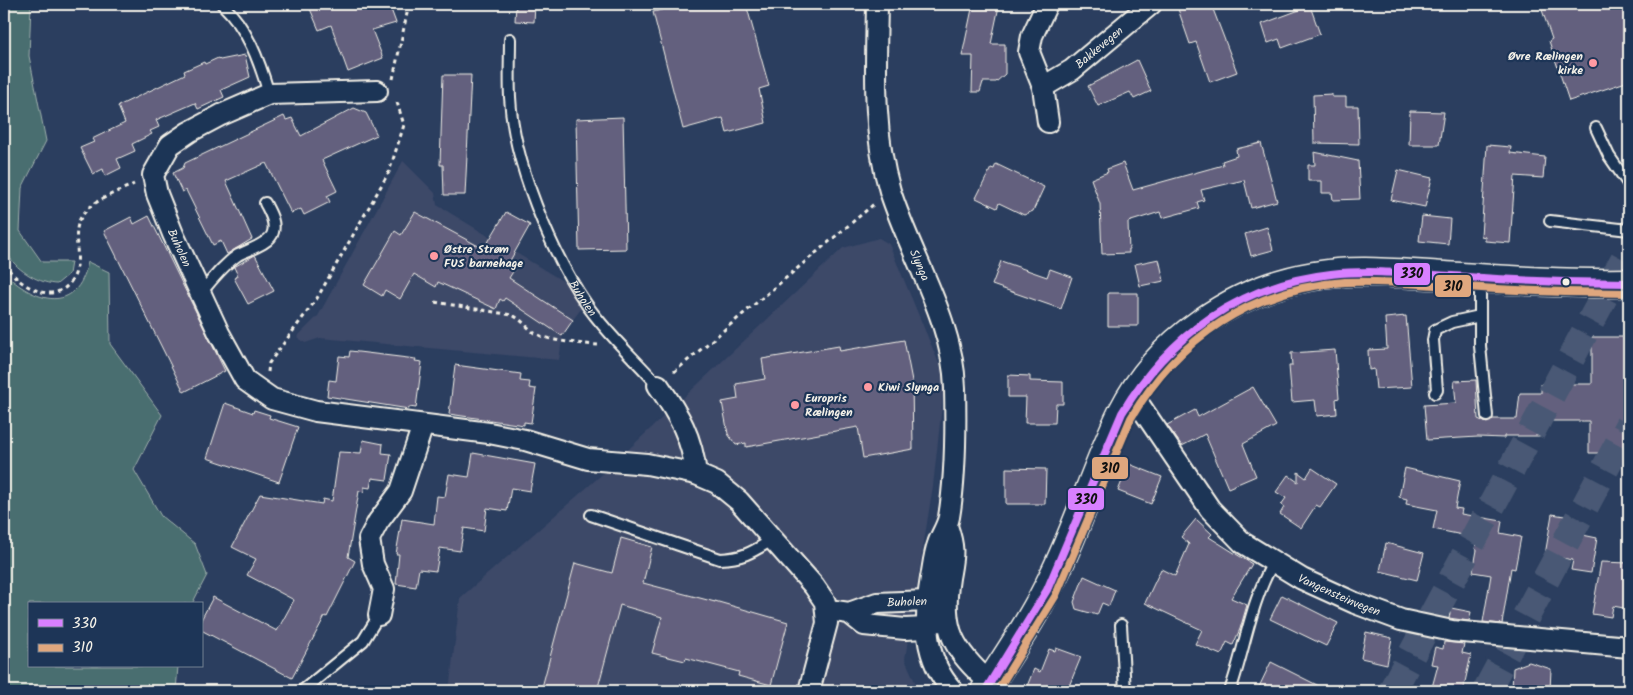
<svg xmlns="http://www.w3.org/2000/svg" width="1633" height="695" font-family="Kalam,sans-serif">
<rect width="100%" height="100%" fill="#2b3e5f"/>
<filter id="ink" filterUnits="userSpaceOnUse"><feTurbulence type="fractalNoise" baseFrequency=".02" numOctaves="2"/><feDisplacementMap in="SourceGraphic" scale="10" xChannelSelector="R" yChannelSelector="G"/><feConvolveMatrix kernelMatrix="1 2 1 2 8 2 1 2 1" color-interpolation-filters="sRGB"/></filter>
<g filter="url(#ink)">
<path fill="#3c4868" d="M403 161 435 193 437 205 566 283 581 309 563 333 559 360 320 338 305 343 297 337 318 316Z
M879 238 889 244 945 378 933 486 905 659 919 691H449L460 598 599 477 843 248Z"/>
<path fill="#4a6e70" stroke="#9fb0ac" d="M4 4H31L29 56 46 141 22 188 20 231 42 262H71L69 274 57 284C41 284 17 271 9 256 6 249 6 239 4 232Z
M88 262 109 272 110 344 162 415 134 470 161 516 195 544 207 575 192 604H29V666H178L176 691H4V273C34 302 77 316 88 262Z"/>
<path fill="#64607e" stroke="#f4f1e8" d="M308 4H361L363 10 381 4H389L396 23 372 30 383 58 348 72 331 25 319 30Z
M516 4H535L534 22 515 21Z
M686 4H746L769 86 759 89 766 123 727 133 723 118 683 129 653 12Z
M973 4 999 6 991 44H1005V74L996 82H983L980 92H972L973 56H962Z
M1194 4H1211L1237 72 1210 82 1196 42 1190 44 1178 9Z
M1560 4H1629V81L1569 101 1549 41 1552 39 1542 10Z
M1310 6 1320 34 1282 48 1279 39 1268 43 1262 24Z
M245 55 250 77 221 90 224 97 198 109 195 103 156 120 159 127 150 131 152 134 132 144 135 151 117 159 121 168 105 176 103 169 93 174 80 148 94 142 92 139 125 123 118 106 185 74 184 71 204 62 205 64 218 58 220 60Z
M1137 60 1151 91 1134 99 1130 92 1098 106 1088 86Z
M443 75H471L465 195H444L443 165H440Z
M1332 94V97H1346V106H1358L1359 144 1314 143 1313 95Z
M354 108 366 113 377 135 322 160 337 191 327 196 330 202 304 215 301 209 291 213 266 163 226 181 252 239 227 254 221 241 213 245 186 190 182 192 173 173 183 168 185 163 284 116 286 120 292 118 301 136Z
M1410 111 1444 112 1439 145H1409Z
M623 117 626 249 579 250 576 119Z
M1261 143 1277 201 1251 208 1244 180 1201 190 1204 200 1197 202 1199 208 1162 218 1160 212 1128 222 1129 253 1102 254 1100 204 1091 179 1108 172 1107 169 1123 163 1133 190 1223 165 1222 161 1237 156 1236 149Z
M1487 145 1511 147 1510 153 1545 157 1543 178 1515 176 1510 243 1485 241V237L1481 236Z
M1314 152 1358 161 1360 199 1333 200 1332 193H1322V181H1308V165H1315Z
M996 164 1044 187 1033 211 1024 215 999 203 997 208 976 198 991 168 994 169Z
M1398 170 1432 178 1425 207 1391 200Z
M415 212 484 249 506 212 530 225 507 266 514 270 509 278 573 320 562 336 505 298 503 301 500 299 496 309 438 282 436 287 414 274 400 299 385 290 382 296 364 285 395 231 401 235Z
M149 216 225 371 184 392 104 231 131 217 134 224Z
M1422 216 1450 219 1448 244 1419 241Z
M1267 227 1273 250 1251 256 1245 234Z
M255 255 274 291 248 304 234 278 238 276 234 267Z
M1159 259 1164 281 1140 286 1135 264Z
M1001 261 1047 277 1050 269 1072 277 1061 309 992 285Z
M1108 293H1138V326H1108Z
M1406 316 1412 387 1376 389 1374 369 1369 370 1368 350 1387 349 1385 318Z
M1592 337H1629V407H1624V453H1589V421H1543V436H1504V438L1478 437 1427 440 1424 405 1456 403 1454 381 1476 380 1478 419 1487 423 1493 419H1517L1520 393H1541V384H1592Z
M904 340 912 381 913 449 863 458 858 427 746 447V443L736 445 728 434 722 402 738 399 736 384 765 379 762 359 839 346 840 351Z
M1335 350 1339 398 1336 399 1337 414 1317 416 1315 400 1292 402 1289 366H1292L1291 353Z
M350 351 416 359 415 361 422 362 416 408 409 407V409L327 396 329 380 336 381 339 356 349 357Z
M455 365 521 374 520 381 530 382 529 388 536 389 531 423 524 422V425L449 414Z
M1008 375 1030 376V381L1063 382V404H1056L1055 423H1025L1026 397H1008Z
M1253 387 1276 426 1243 444 1256 476 1228 488 1205 434 1182 446 1167 425 1195 410 1198 417Z
M225 403 253 413 254 410 270 415 269 418 298 427 279 482 207 458Z
M363 440 383 444 382 453 391 454 387 480 372 478 370 488 364 487V492L359 491 348 557 355 561 327 617 325 616 292 678 201 630V620L213 597 277 631 294 600 247 575 256 559 232 547 260 494 322 504 323 499 332 501 339 452 361 453Z
M473 453 535 464 530 491 511 488 507 511 487 508 484 531 464 528 460 551 440 548 436 571 419 569 416 587 396 584 399 554H396L402 519 434 524 437 496 445 497 449 474 469 477Z
M1129 464 1162 477 1151 504 1118 491Z
M1006 468 1046 469 1045 504H1006Z
M1312 468 1336 484 1320 507 1316 505 1301 528 1280 514 1284 507 1281 505 1286 498 1276 492 1288 475 1298 482V472L1306 478Z
M1405 468 1460 481 1455 508 1462 509 1461 514 1502 521 1500 533 1521 537 1515 569 1511 568 1502 624 1483 622 1491 575 1473 572 1477 550 1475 549 1477 538 1433 529 1437 510 1406 504 1407 499 1399 497Z
M1552 514 1571 517 1569 528 1579 530 1578 534 1597 538 1591 573 1571 570 1573 560 1545 555Z
M1196 519 1212 534 1209 537 1252 564 1231 598 1247 605 1240 629 1233 645 1227 642 1221 655 1195 644 1202 630 1145 603 1161 569 1175 576 1189 544 1181 537Z
M621 538 652 547 643 583 715 602V601L788 622 771 685 738 676 739 672 686 658 685 661 652 653 662 617 620 605 597 691H541L575 563 612 573Z
M1386 543 1424 553 1417 580 1380 571Z
M1601 562 1629 563V609L1613 606 1611 617 1592 614Z
M1084 576 1115 590 1109 606 1102 603 1097 615 1076 609 1074 602Z
M1282 595 1338 623 1326 646 1270 619Z
M1451 608 1471 612 1469 621 1449 618Z
M1366 632 1392 638 1387 664 1361 658Z
M1444 642 1464 644 1462 653 1471 655 1463 691H1431L1438 665 1431 664 1435 647 1443 649Z
M1056 648 1081 657 1067 691H1025L1034 669 1040 672 1049 649 1055 651Z
M1271 662 1329 691H1257Z
M1529 662 1551 669 1550 691H1512L1513 668Z"/>
<g fill="none" stroke-linecap="round" stroke-linejoin="round">
<path stroke="#495974" stroke-width="28" stroke-dasharray="28 14" stroke-linecap="butt" d="M1392 691 1629 250
M1486 691 1629 424"/>
<g stroke="#f4f1e8" stroke-width="14">
<g id="service">
<path d="M222 4C248 29 259 60 269 94"/>
<path id="s1" d="M510 39C510 58 509 78 510 97 513 161 551 253 587 305 607 334 635 359 658 385"/>
<path d="M1596 128 1609 156 1629 185"/>
<path d="M1550 221 1629 230"/>
<path d="M1480 280V346L1487 416"/>
<path d="M200 294C212 280 223 265 238 255 248 250 271 243 273 232 276 222 269 211 265 203"/>
<path d="M1435 393 1437 390 1433 340 1435 330 1452 322 1480 316"/>
<path d="M591 515 720 559C744 558 752 552 772 540"/>
<path d="M1121 625 1125 691"/>
<path d="M1231 688C1245 647 1251 601 1273 563"/>
<path d="M302 691 363 641 379 615"/>
</g>
</g>
<g stroke="#f4f1e8" stroke-width="24">
<g id="minor">
<path id="s2" d="M877 4C876 66 872 131 890 191 911 257 953 319 955 388 956 430 956 475 949 517 947 527 941 535 938 544 934 555 933 567 931 578 924 619 923 658 953 691"/>
<path d="M1047 4 1032 36 1029 52 1043 87 1048 122"/>
<path id="s3" d="M1043 87 1072 70 1151 4"/>
<path id="s4" d="M377 91 269 94 221 115 189 132 170 145 153 175 157 194 173 234 219 333 245 380 272 399 316 411 489 433 525 440 588 459 647 464 696 474 717 483 739 501 814 586 825 602 827 623 809 691"/>
<path d="M658 385C679 415 692 437 696 474"/>
<path id="s5" d="M1132 394 1210 509 1243 543 1302 579 1355 603 1401 620 1452 631 1629 647"/>
<path d="M947 526C955 549 953 555 949 578 941 629 953 650 990 683"/>
<path id="s6" d="M828 610 849 613 877 603 928 601 946 615 926 628 905 629 864 625 849 613"/>
<path d="M379 615 384 589 373 564 369 539 378 522 401 491 423 425"/>
</g>
</g>
<g stroke="#f4f1e8" stroke-width="31">
<path id="secondary" d="M985 691C1009 653 1035 616 1054 575 1080 522 1096 466 1122 413 1158 341 1235 289 1314 276 1357 268 1402 274 1445 276 1507 280 1568 284 1629 283"/>
</g>
<path stroke="#f4f1e8" stroke-width="3" stroke-dasharray="4 4" stroke-linecap="butt" d="M393 79 409 4
M4 263C17 285 54 308 72 280 85 260 69 234 82 216 92 200 118 192 134 184
M435 302 512 315C521 319 526 326 533 332 545 341 583 344 598 345
M268 372 269 363 316 300 389 172 404 125 396 99
M674 372 874 204"/>
<use href="#service" stroke="#1d3557" stroke-width="10"/>
<use href="#minor" stroke="#1d3557" stroke-width="20"/>
<use href="#secondary" stroke="#1d3557" stroke-width="28"/>
<g stroke="#1d3557" stroke-width="11">
<path id="bus-1" d="M985 691 1047 590 1122 413C1168 336 1240 284 1331 274 1375 269 1422 275 1467 277 1521 281 1575 283 1629 283"/>
</g>
<g stroke="#1d3557" stroke-width="11">
<path id="bus-2" d="M997 691 1056 595 1131 418C1178 338 1252 288 1345 282 1386 280 1426 285 1466 287 1521 291 1575 293 1629 293"/>
</g>
<use href="#bus-1" stroke="#d880ff" stroke-width="8"/>
<use href="#bus-2" stroke="#dfa77e" stroke-width="8"/>
</g>
</g>
<g fill="#ff9aa2" stroke="#1d3557" stroke-width="2">
<circle cx="1593" cy="63" r="5"/>
<circle cx="434" cy="256" r="5"/>
<circle cx="868" cy="387" r="5"/>
<circle cx="795" cy="405" r="5"/>
</g>
<circle fill="#f4f1e8" stroke="#1d3557" stroke-width="2" cx="1566" cy="282" r="4.5"/>
<g text-anchor="middle" stroke-width="4.5" stroke-linejoin="round" paint-order="stroke">
<g font-size="12" fill="#f4f1e8" stroke="#1d3557">
<text dy="4" stroke="none"><textPath href="#s3" startOffset="69">Bakkevegen</textPath></text>
<text dy="4" stroke="none"><textPath href="#s4" startOffset="332">Buholen</textPath></text>
<text dy="4" stroke="none"><textPath href="#s2" startOffset="268">Slynga</textPath></text>
<text dy="4" stroke="none"><textPath href="#s1" startOffset="274">Buholen</textPath></text>
<text dy="4" stroke="none"><textPath href="#s5" startOffset="296">Vangensteinvegen</textPath></text>
<text dy="4" stroke="none"><textPath href="#s6" startOffset="81">Buholen</textPath></text>
</g>
<g font-size="12" font-weight="bold" fill="#f4f1e8" stroke="#1d3557" text-anchor="start">
<text x="1583" y="60" text-anchor="end">Øvre Rælingen<tspan x="1583" dy="14">kirke</tspan></text>
<text x="444" y="253">Østre Strøm<tspan x="444" dy="14">FUS barnehage</tspan></text>
<text x="878" y="391">Kiwi Slynga</text>
<text x="805" y="402">Europris<tspan x="805" dy="14">Rælingen</tspan></text>
</g>
</g>
<g stroke="#1d3557" stroke-width="2">
<rect x="1393" y="262" width="38" height="24" rx="5" fill="#d880ff"/>
<rect x="1434" y="274" width="38" height="24" rx="5" fill="#dfa77e"/>
<rect x="1091" y="456" width="38" height="24" rx="5" fill="#dfa77e"/>
<rect x="1067" y="487" width="38" height="24" rx="5" fill="#d880ff"/>
</g>
<g font-size="14" text-anchor="middle" font-weight="bold" fill="#111">
<text x="1412" y="278">330</text>
<text x="1453" y="291">310</text>
<text x="1110" y="473">310</text>
<text x="1086" y="504">330</text>
</g>
<rect width="1633" height="695" fill="none" stroke="#1d3557" stroke-width="20"/>
<rect x="10" y="10" width="1613" height="675" fill="none" stroke="#f4f1e8" stroke-width="2" filter="url(#ink)"/>
<rect x="28" y="602" width="175" height="65" fill="#1d3557" stroke="#738091"/>
<rect x="38" y="619" width="25" height="8" fill="#d880ff" stroke="#738091"/>
<text x="72" y="628" font-size="15" fill="#f4f1e8">330</text>
<rect x="38" y="644" width="25" height="8" fill="#dfa77e" stroke="#738091"/>
<text x="72" y="652" font-size="15" fill="#f4f1e8">310</text>
</svg>
